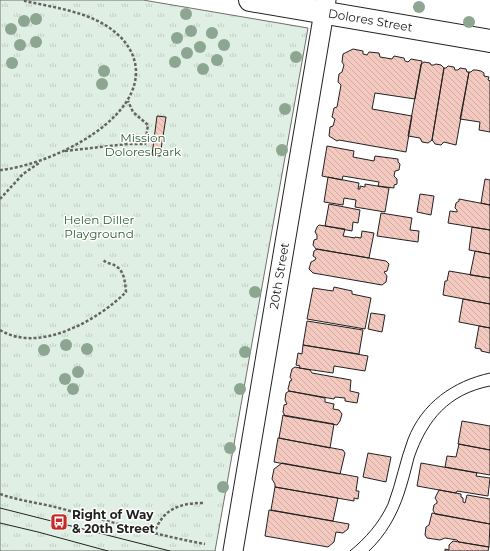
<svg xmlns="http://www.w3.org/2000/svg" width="490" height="551" font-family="Montserrat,sans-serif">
<defs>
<pattern id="park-tufts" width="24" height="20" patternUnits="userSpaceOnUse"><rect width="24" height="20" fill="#e0efe3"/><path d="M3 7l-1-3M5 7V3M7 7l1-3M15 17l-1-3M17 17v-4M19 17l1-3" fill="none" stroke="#c0cdc2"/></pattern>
<pattern id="building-back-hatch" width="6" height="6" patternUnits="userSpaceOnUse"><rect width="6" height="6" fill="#f3c9c0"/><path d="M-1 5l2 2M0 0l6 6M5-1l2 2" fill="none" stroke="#d0aca5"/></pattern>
</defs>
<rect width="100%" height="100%" fill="#fff"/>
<path fill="url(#park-tufts)" stroke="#6f6f6f" d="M0 0H143L308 28 215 551H0Z"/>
<path fill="url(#building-back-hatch)" stroke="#222" d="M353 49 363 51V54L367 55 369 52 379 53 380 57 392 59 394 56 404 58 405 61 408 62 411 59 422 61 415 99 375 93 372 109 412 116 406 152 339 140 337 141 329 136 330 127 333 126 335 119 332 117 334 108 337 107 341 85 338 82 339 74 342 72 344 65 342 62 343 54Z
M424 62 430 63 431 65H434L436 64 441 65 444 68 432 140 428 143 422 142 420 138 408 136 421 64Z
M448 66 454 67 455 70H458L460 68 466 69 467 72H469L456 145 444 142 441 145 435 144 433 141 432 140 444 68H446Z
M473 70H476L481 71 484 73V76L489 77 488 80 490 81V132L479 130 480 122 460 119 469 72H471Z
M157 116 166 117 160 156 152 155Z
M327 146 354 151 353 157 374 161 375 156 398 159V162L400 164 399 170 395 171 394 176 397 179V184L394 185V188L378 186 379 182 343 176 342 180 322 176Z
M328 177 359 183 358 189H360V186L365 187V184L389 188 385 212 355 207 356 200 344 198 343 205 324 202Z
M485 179 490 180V205L481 203Z
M420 194 434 196 431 215 417 212Z
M459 199 490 205V230L448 223 450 211 457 212V210L455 208 456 203 459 201Z
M329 204 360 210 358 223 353 222 352 231 325 226Z
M381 213 412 218 410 230 419 231 418 242 377 236Z
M319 225 345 229 343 236 355 238V237L361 238 362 231 374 233 369 258 316 249 313 245 314 240 317 239V235L315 232 317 227Z
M472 227 490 230V254L469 250Z
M317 249 386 261 389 264 387 271 384 272 387 276 386 282 382 285 313 273 309 269 311 262 315 260 316 258 313 256 314 251Z
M475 251 490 254V278L470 275Z
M449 271 490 278V304L443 295 445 281H447Z
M334 287 352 291V294L371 298 365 329 307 319 313 288 333 291Z
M463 299 490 304V328L459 322Z
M371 313 385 315 382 332 368 329Z
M307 321 363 330 359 354 303 345Z
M479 326 490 328V353L481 351V349L475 348Z
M303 345 368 356 365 371 334 366 333 373 299 368 300 366 296 365 298 353 302 354Z
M295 367 310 370 312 373 351 380 350 391 359 393 357 403 345 401V398L335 397 334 399 289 391 288 389 290 381 292 380 290 377 292 369Z
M289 391 325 398V402L334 404 333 409 339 410 342 414 340 421 337 425 285 416 283 412 284 405 287 404 285 400 286 393Z
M283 415 334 424 330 448 279 438Z
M462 421 490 426V450L458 444Z
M278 438 343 450 345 453 340 474 274 462Z
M459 444 490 450V475L445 467 447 456 456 457Z
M368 453 391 457 386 482 363 477Z
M282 463 358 477 356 491H359L358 499 354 498V501L275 487V484L272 479 274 469Z
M421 463 477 473 476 476 490 478 488 496 457 491 456 493 417 486Z
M275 487 338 498 333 521 271 510Z
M439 490 461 494V497L463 498V502L465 503 467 495 490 499V524L435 514 433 510 434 505 437 503V501L435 498Z
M269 510 349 524 348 529 343 533 336 532 334 542 328 547 265 536Z
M432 513 490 524 489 547 459 542 457 540 445 538 440 540 427 538 425 535 426 527 429 525Z
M453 541 489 547 488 551H445V549L449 550V545Z"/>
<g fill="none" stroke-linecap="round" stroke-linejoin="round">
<g stroke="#222" stroke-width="21">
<g id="street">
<path id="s1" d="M233 551 326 0"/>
</g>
</g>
<g stroke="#222" stroke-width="24">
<g id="secondary">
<path id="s2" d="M250 0 490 41"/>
</g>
</g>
<path stroke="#646464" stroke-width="2.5" stroke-dasharray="3 2" stroke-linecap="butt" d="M65 151 127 144H145L148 125 133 112 128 101
M0 170C45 166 136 125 136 72 136 57 128 43 116 33 92 12 56 8 25 1L26 0
M0 199 23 174 39 163
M0 330C39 354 98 320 126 292 125 283 125 272 116 266 111 263 107 264 102 259
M0 494C20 501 40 503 59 508 108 521 156 535 205 544
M154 534C162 510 178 503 203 503"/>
<use href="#street" stroke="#fff" stroke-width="19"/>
<use href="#secondary" stroke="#fff" stroke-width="22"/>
<path stroke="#222" stroke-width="1" d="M0 508 170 551
M0 523 38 532 108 551
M350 551C366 538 379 523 388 504 396 483 400 460 408 439 422 403 453 381 490 373
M369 551C386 535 397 515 404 494 408 482 411 470 414 458 427 420 449 394 490 386"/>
</g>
<g fill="#8da692">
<circle cx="419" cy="7" r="6"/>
<circle cx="186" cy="14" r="6"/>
<circle cx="36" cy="19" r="6"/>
<circle cx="24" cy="21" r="6"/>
<circle cx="469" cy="22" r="6"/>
<circle cx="11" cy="29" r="6"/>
<circle cx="191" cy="31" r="6"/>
<circle cx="212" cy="33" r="6"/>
<circle cx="177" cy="38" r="6"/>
<circle cx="36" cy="42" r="6"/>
<circle cx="20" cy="45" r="6"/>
<circle cx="224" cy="45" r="6"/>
<circle cx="200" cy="47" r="6"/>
<circle cx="187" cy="53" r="6"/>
<circle cx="296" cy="57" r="6"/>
<circle cx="217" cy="60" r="6"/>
<circle cx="175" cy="62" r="6"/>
<circle cx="12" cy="63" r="6"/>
<circle cx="203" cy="69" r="6"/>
<circle cx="104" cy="71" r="6"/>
<circle cx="102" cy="84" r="6"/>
<circle cx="285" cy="109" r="6"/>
<circle cx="282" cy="150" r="6"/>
<circle cx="255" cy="292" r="6"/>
<circle cx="66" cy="345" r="6"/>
<circle cx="87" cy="349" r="6"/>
<circle cx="44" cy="350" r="6"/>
<circle cx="245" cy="352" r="6"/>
<circle cx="78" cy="372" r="6"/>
<circle cx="65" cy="379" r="6"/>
<circle cx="73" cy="389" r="6"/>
<circle cx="240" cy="389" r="6"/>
<circle cx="230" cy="448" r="6"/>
<circle cx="223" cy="487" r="6"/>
</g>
<defs>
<g id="bus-square" transform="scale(0.9)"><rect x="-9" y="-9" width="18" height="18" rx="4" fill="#c62828" stroke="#fff"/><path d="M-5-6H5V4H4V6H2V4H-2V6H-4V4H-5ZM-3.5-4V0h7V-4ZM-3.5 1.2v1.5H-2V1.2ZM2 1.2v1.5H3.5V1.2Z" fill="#fff"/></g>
</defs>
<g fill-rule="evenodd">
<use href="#bus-square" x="59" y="522"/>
</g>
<g text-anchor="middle" stroke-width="3" stroke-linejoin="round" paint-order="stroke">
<g font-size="12" fill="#222" stroke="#fff">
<text dy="4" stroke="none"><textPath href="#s2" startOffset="122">Dolores Street</textPath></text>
<text dy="4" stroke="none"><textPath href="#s1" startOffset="279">20th Street</textPath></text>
</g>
<g font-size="12" fill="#2f5e38" stroke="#fff">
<text x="143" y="142">Mission<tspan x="143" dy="14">Dolores Park</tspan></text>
<text x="99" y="224">Helen Diller<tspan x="99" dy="14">Playground</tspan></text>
</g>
<g font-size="12" font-weight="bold" fill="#222" stroke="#fff" text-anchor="start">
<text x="72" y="519">Right of Way<tspan x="72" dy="14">&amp; 20th Street</tspan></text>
</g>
</g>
</svg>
